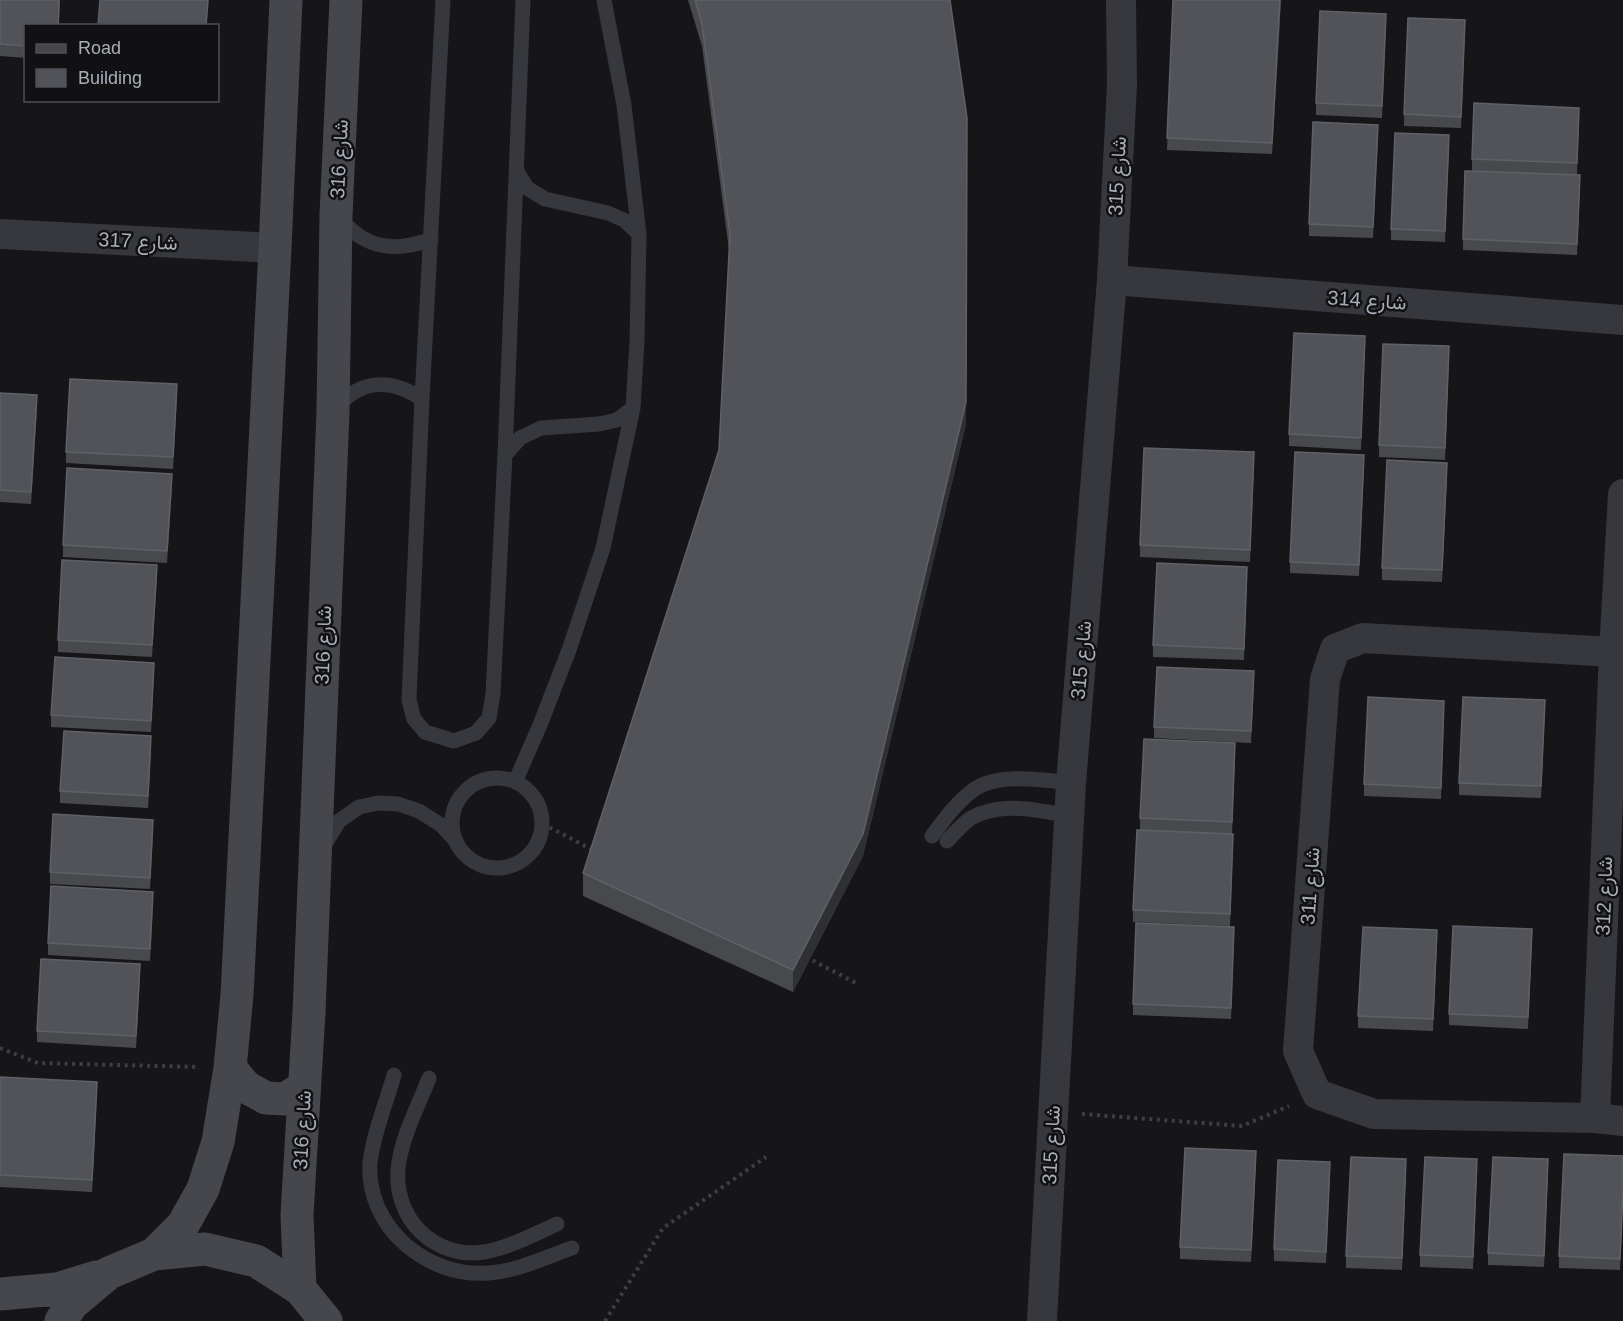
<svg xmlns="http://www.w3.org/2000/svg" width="1623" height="1321" font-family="Helvetica,Vazirmatn,sans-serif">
<rect width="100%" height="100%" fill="#161618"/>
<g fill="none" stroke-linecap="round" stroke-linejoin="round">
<path stroke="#3d3f44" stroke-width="4" stroke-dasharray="3 4.5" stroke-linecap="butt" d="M543 824 593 850
M806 957 856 983
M0 1048 38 1063 198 1067
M1082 1114 1242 1126 1289 1106
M605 1321 663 1228 766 1157"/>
<path stroke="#37383d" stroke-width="15" d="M443 0 422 399 409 700 414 719 425 732 454 741 476 733 489 718 493 694 505 455 523 0
M517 171 527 188 545 199 608 213 624 220 639 234
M340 218C365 249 395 253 431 239
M335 409C360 379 391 378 422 399
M505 455 520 438 541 428 599 424 617 420 633 408
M452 823a45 45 0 1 1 90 0a45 45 0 1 1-90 0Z
M515 782 540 725 569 650 603 548 633 408 637 342 639 234 624 105 604 0
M932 836C944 820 956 803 972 791 996 772 1043 780 1071 783
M947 841C954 834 962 824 971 818 1001 801 1037 810 1069 816
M323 847 339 821 359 807 378 803 398 804 419 811 441 825 454 839
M394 1075C386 1104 373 1134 370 1163 366 1228 428 1278 489 1273 518 1271 546 1257 572 1248
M429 1078C418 1107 401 1138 398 1169 394 1219 434 1259 484 1252 508 1248 535 1234 557 1224"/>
<path stroke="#37383d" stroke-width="30" d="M0 234 275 248
M1112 280 1623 320
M1614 652 1363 638 1335 649 1325 679 1298 1051 1317 1094 1374 1114 1595 1118 1623 1121
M1595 1118 1614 652 1623 494
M1042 1321 1071 783 1112 280 1122 84 1121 0"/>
<path stroke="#45474d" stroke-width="33" d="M230 1068 246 1087 266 1098 285 1099 304 1087
M154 1254 183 1225 203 1189 218 1142 230 1068 237 995 275 248 286 0
M300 1289 297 1215 309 1012 333 412 336 215 346 0
M0 1294 57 1289 96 1277
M61 1321 72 1304 109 1273 154 1254 205 1249 256 1261 300 1289 326 1321"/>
</g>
<path fill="#47494d" d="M0 0H60L59 26H26V58L0 56Z
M688 0H950L966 424 863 856 793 992 583 896V873L719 450 729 250 702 46Z
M1173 0H1281L1272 154 1167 150Z
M1386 25 1382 118 1316 115V103Z
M1465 32 1461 128 1404 126V114Z
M1579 119 1577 175 1472 171V159Z
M1378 137 1373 238 1309 236V224Z
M1449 147 1445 242 1391 240V229Z
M1580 187 1577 255 1463 250V239Z
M1365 348 1361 450 1289 446V434Z
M1449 358 1445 460 1379 457V445Z
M0 393 37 407 31 504 0 502Z
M177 396 173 469 66 463V452Z
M1254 464 1250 562 1140 557V545Z
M1364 467 1359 576 1290 573V562Z
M1447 475 1442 582 1382 580V568Z
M172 486 167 563 63 557V545Z
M157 577 152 657 58 652V640Z
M1247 578 1244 660 1153 657V645Z
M154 675 151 732 51 727V715Z
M1254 683 1251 743 1154 738V727Z
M1444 712 1441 799 1364 796V784Z
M1545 712 1541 798 1459 795V783Z
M151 748 148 808 60 803V791Z
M1235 755 1232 834 1233 846 1230 926 1133 922V910L1140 830V818Z
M153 832 150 889 50 884V872Z
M153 903 150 961 48 955V943Z
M1234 939 1231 1019 1133 1015V1004Z
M1532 941 1528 1029 1449 1025V1014Z
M1437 942 1433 1031 1358 1028V1016Z
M140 976 136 1048 37 1042V1031Z
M0 1077 97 1094 92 1192 0 1187Z
M1623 1156V1200L1620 1270 1559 1268V1256Z
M1256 1163 1251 1262 1180 1259V1247Z
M1406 1171 1402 1270 1346 1268V1256Z
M1477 1171 1473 1269 1420 1267V1255Z
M1548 1171 1544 1267 1488 1265V1253Z
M1330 1174 1326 1263 1274 1261V1249Z"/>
<path fill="#2f3033" d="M1280 0H1281L1272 154V143Z
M967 118 966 424 863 856 793 992V970Z
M177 384V396L173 469V457Z
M37 395V407L31 504V492Z
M1447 463V475L1442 582V570Z
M172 474V486L167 563V551Z
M157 565V577L152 657V645Z
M154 663V675L151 732V721Z
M151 736V748L148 808V796Z
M153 820V832L150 889V878Z
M153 892V903L150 961V949Z
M1437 930V942L1433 1031V1019Z
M140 964V976L136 1048V1036Z
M97 1082V1094L92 1192V1180Z"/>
<path fill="#525359" stroke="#5f6168" stroke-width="1.5" d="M0 0H59L58 26H26V46L0 44Z
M100 0H208L206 26H98Z
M695 0H950L967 118 966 402 863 834 793 970 583 873 719 450 730 234 702 24Z
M1173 0H1280L1272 143 1167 138Z
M1320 11 1386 14 1382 106 1316 103Z
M1408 18 1465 20 1461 117 1404 114Z
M1474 103 1579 108 1577 163 1472 159Z
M1313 122 1378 125 1373 227 1309 224Z
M1395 133 1449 135 1445 231 1391 229Z
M1465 171 1580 175 1577 244 1463 239Z
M1294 333 1365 336 1361 438 1289 434Z
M1383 344 1449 346 1445 448 1379 445Z
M70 379 177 384 173 457 66 452Z
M0 393 37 395 31 492 0 490Z
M1144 448 1254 452 1250 550 1140 545Z
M1295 452 1364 455 1359 565 1290 562Z
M1387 460 1447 463 1442 570 1382 568Z
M67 468 172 474 167 551 63 545Z
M62 560 157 565 152 645 58 640Z
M1157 563 1247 567 1244 649 1153 645Z
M55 657 154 663 151 721 51 715Z
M1157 667 1254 671 1251 731 1154 727Z
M1368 697 1444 701 1441 788 1364 784Z
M1463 697 1545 700 1541 786 1459 783Z
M64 731 151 736 148 796 60 791Z
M1144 739 1235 743 1232 822 1140 818Z
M53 814 153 820 150 878 50 872Z
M1137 830 1233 834 1230 914 1133 910Z
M51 886 153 892 150 949 48 943Z
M1136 923 1234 927 1231 1008 1133 1004Z
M1453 926 1532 929 1528 1017 1449 1014Z
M1363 927 1437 930 1433 1019 1358 1016Z
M41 959 140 964 136 1036 37 1031Z
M0 1077 97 1082 92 1180 0 1175Z
M1185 1148 1256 1151 1251 1250 1180 1247Z
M1564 1154 1623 1156V1189L1620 1259 1559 1256Z
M1351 1157 1406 1159 1402 1258 1346 1256Z
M1425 1157 1477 1159 1473 1257 1420 1255Z
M1493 1157 1548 1159 1544 1256 1488 1253Z
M1278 1160 1330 1162 1326 1252 1274 1249Z"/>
<g text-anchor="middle" stroke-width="5" stroke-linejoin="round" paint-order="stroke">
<g font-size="20" fill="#a8adb8" stroke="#111113">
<text transform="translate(339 159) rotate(-87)" y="7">شارع 316</text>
<text transform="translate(1117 176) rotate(-87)" y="7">شارع 315</text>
<text transform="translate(138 241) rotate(3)" y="7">شارع 317</text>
<text transform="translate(1367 300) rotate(4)" y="7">شارع 314</text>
<text transform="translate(323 645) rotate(-88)" y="7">شارع 316</text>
<text transform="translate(1081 660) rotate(-85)" y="7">شارع 315</text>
<text transform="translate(1310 886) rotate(-86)" y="7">شارع 311</text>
<text transform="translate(1604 896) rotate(-88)" y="7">شارع 312</text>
<text transform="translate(302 1130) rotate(-87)" y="7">شارع 316</text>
<text transform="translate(1051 1145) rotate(-87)" y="7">شارع 315</text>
</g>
</g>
<rect x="24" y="24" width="195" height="78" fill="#111113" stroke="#4d4f55" stroke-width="1.5"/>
<rect x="36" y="44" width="30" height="9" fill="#45474d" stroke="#4d4f55" stroke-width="1.5"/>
<text x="78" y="54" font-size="18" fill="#a8adb8">Road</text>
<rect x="36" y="69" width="30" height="18" fill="#525359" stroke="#4d4f55" stroke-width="1.5"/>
<text x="78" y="84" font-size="18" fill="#a8adb8">Building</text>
</svg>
